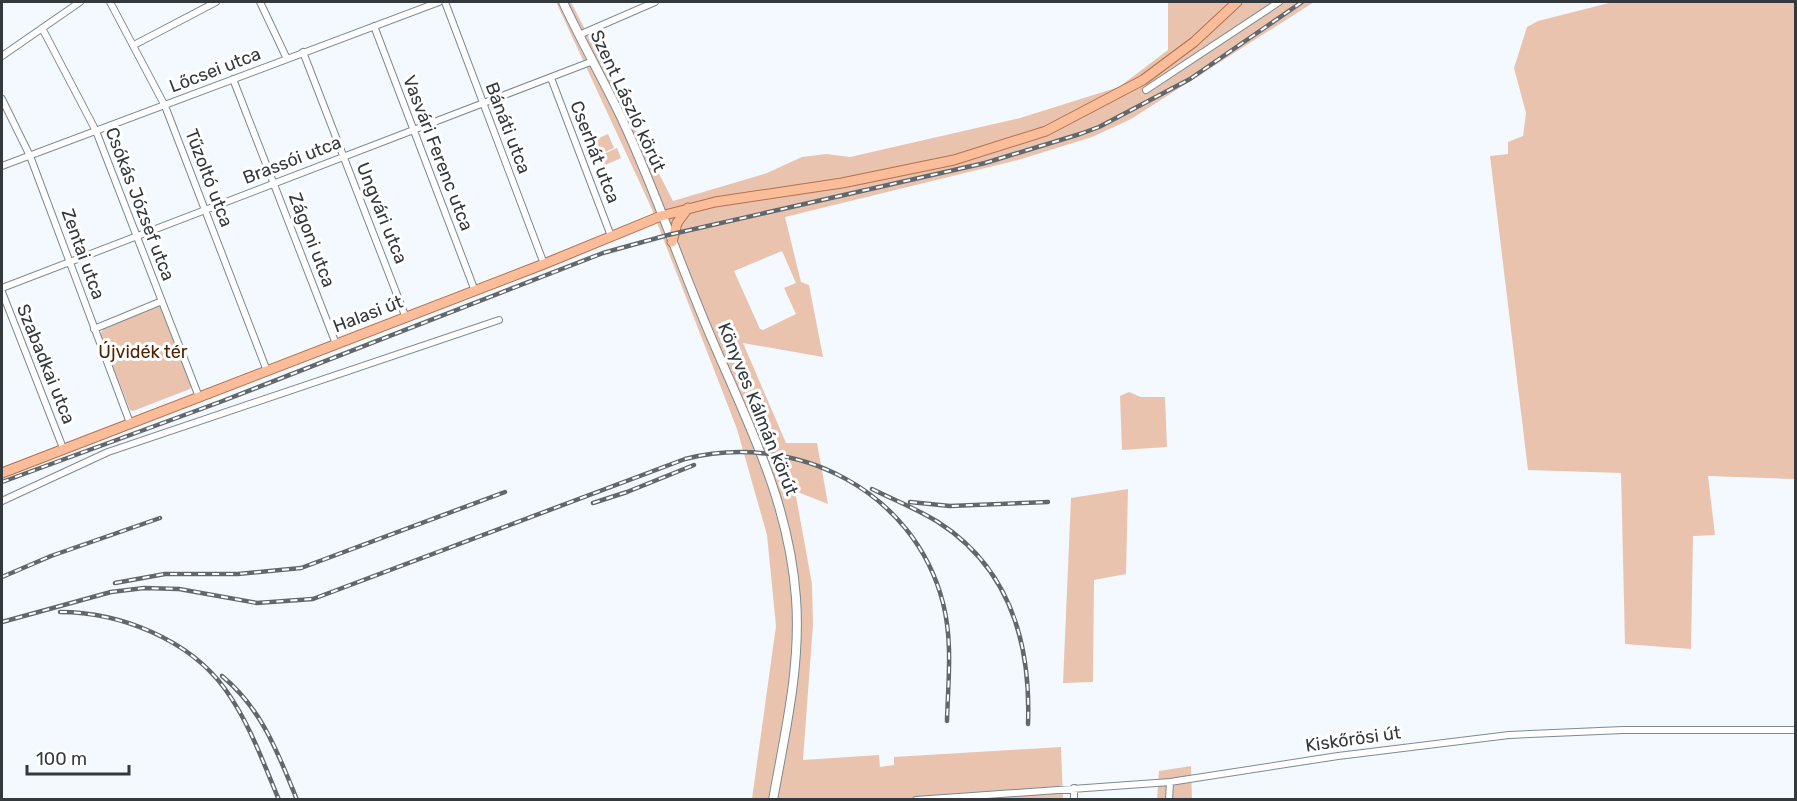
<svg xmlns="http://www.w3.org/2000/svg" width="1797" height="801" font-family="Rubik,sans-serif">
<rect width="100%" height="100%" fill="#f3f9fe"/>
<path fill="#eac3af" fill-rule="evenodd" d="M556 2H571L673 201 767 173 802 157 826 154 850 157 1020 118 1119 87 1168 50V2H1314L1131 119 1092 137 1018 160 785 217 801 282 809 285 823 357 743 343 786 443H817L828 504 795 491 812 584 813 624 803 760 879 755 880 767 894 765V757L1061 747 1063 799H752L776 626 767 535 737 429 651 207ZM782 251 796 283 784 288 796 314 763 330 760 329 734 271Z
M1613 2H1795V479L1708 476 1715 535 1693 536 1691 649 1625 644 1621 473 1528 470 1490 156 1508 154V142L1523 136 1526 113 1514 68 1527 27 1538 21Z
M608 134 614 148 594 157 588 143Z
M617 148 621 158 603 166 599 156Z
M158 305 162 306 192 385 190 389 133 411 130 410 100 334 104 328Z
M1129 392 1141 397H1165L1167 447 1122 450 1120 396Z
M1128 489 1126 574 1094 580 1093 682 1063 683 1071 498Z
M1191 766 1192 799 1157 800 1159 771Z"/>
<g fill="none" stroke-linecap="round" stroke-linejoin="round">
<g stroke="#7c8a94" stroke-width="8">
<path id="street" d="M110 2 165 106 267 371
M260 2 287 59
M445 2 544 264
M374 26 475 291
M42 28 96 131 199 397
M579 35 655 2
M134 45 216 2
M303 52 406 318
M2 56 80 2
M551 78 611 236
M233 79 336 344
M1146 90 1279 2
M2 99 30 156 130 423
M2 166 439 2
M2 288 593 61
M2 292 63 448
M94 329 162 301
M2 501 108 452 499 320
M916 800 1170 782 1338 756 1509 735 1623 730H1796
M1074 800V788
M1169 800 1170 782"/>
</g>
<g stroke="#7c8a94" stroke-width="10">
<path id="secondary" d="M563 2C581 41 603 79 622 119 655 189 680 265 711 337 748 424 789 501 796 598 801 666 785 733 773 800"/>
</g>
<g stroke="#b2714d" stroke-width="11">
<path id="primary" d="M672 242 677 223 688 208
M2 473 544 264 661 216 715 202 842 183 954 160 1046 131 1143 80 1194 42 1237 2"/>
</g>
<use href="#street" stroke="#fff" stroke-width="6"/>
<use href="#secondary" stroke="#fff" stroke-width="8"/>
<use href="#primary" stroke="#fabc99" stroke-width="9"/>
<g stroke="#61676b" stroke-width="4.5">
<path id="rail" d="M2 482 220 402 603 253 668 235 985 163 1080 134 1099 127 1190 79 1302 2
M872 489C894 500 917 509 938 522 1010 568 1031 643 1028 724
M910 502 950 506 1048 502
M593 503 627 492 694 465
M2 577 51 556 160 518
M115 583 165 574H238L301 568 505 492
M60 612C119 612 189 639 225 689 249 722 263 762 279 800
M2 622 111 592 144 588 179 589 257 603 313 599 685 459C795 431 914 490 943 603 953 642 948 682 947 721
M222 676C262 709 278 753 297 800"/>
</g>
<use href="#rail" stroke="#fff" stroke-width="2" stroke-dasharray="7" stroke-linecap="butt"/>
</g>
<g text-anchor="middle" stroke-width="6" stroke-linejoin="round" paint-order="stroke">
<g font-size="18" fill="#33393d" stroke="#fff">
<text transform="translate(215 70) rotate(-21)" y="6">Lőcsei utca</text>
<text transform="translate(628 101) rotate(65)" y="6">Szent László körút</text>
<text transform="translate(508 128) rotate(69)" y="6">Bánáti utca</text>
<text transform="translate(595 152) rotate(69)" y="6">Cserhát utca</text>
<text transform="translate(438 153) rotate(69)" y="6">Vasvári Ferenc utca</text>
<text transform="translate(292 160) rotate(-21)" y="6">Brassói utca</text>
<text transform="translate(209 178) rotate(69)" y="6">Tűzoltó utca</text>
<text transform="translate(140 204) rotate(69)" y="6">Csókás József utca</text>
<text transform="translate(382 213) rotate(68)" y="6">Ungvári utca</text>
<text transform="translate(312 240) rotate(69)" y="6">Zágoni utca</text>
<text transform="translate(83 254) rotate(70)" y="6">Zentai utca</text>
<text transform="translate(368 314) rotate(-21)" y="6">Halasi út</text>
<text transform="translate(46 364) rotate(68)" y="6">Szabadkai utca</text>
<text transform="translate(758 409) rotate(68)" y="6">Könyves Kálmán körút</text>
<text transform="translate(1353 739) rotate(-8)" y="6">Kiskőrösi út</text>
</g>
<g font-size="18" fill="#522000" stroke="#fff">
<text x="143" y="358">Újvidék tér</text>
</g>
</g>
<rect width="1797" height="801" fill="none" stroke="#33393d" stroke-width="6"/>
<path d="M27 765v9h102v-9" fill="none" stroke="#33393d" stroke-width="3"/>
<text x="36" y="765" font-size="18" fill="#33393d" stroke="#ffffff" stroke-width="4.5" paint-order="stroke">100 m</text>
</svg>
